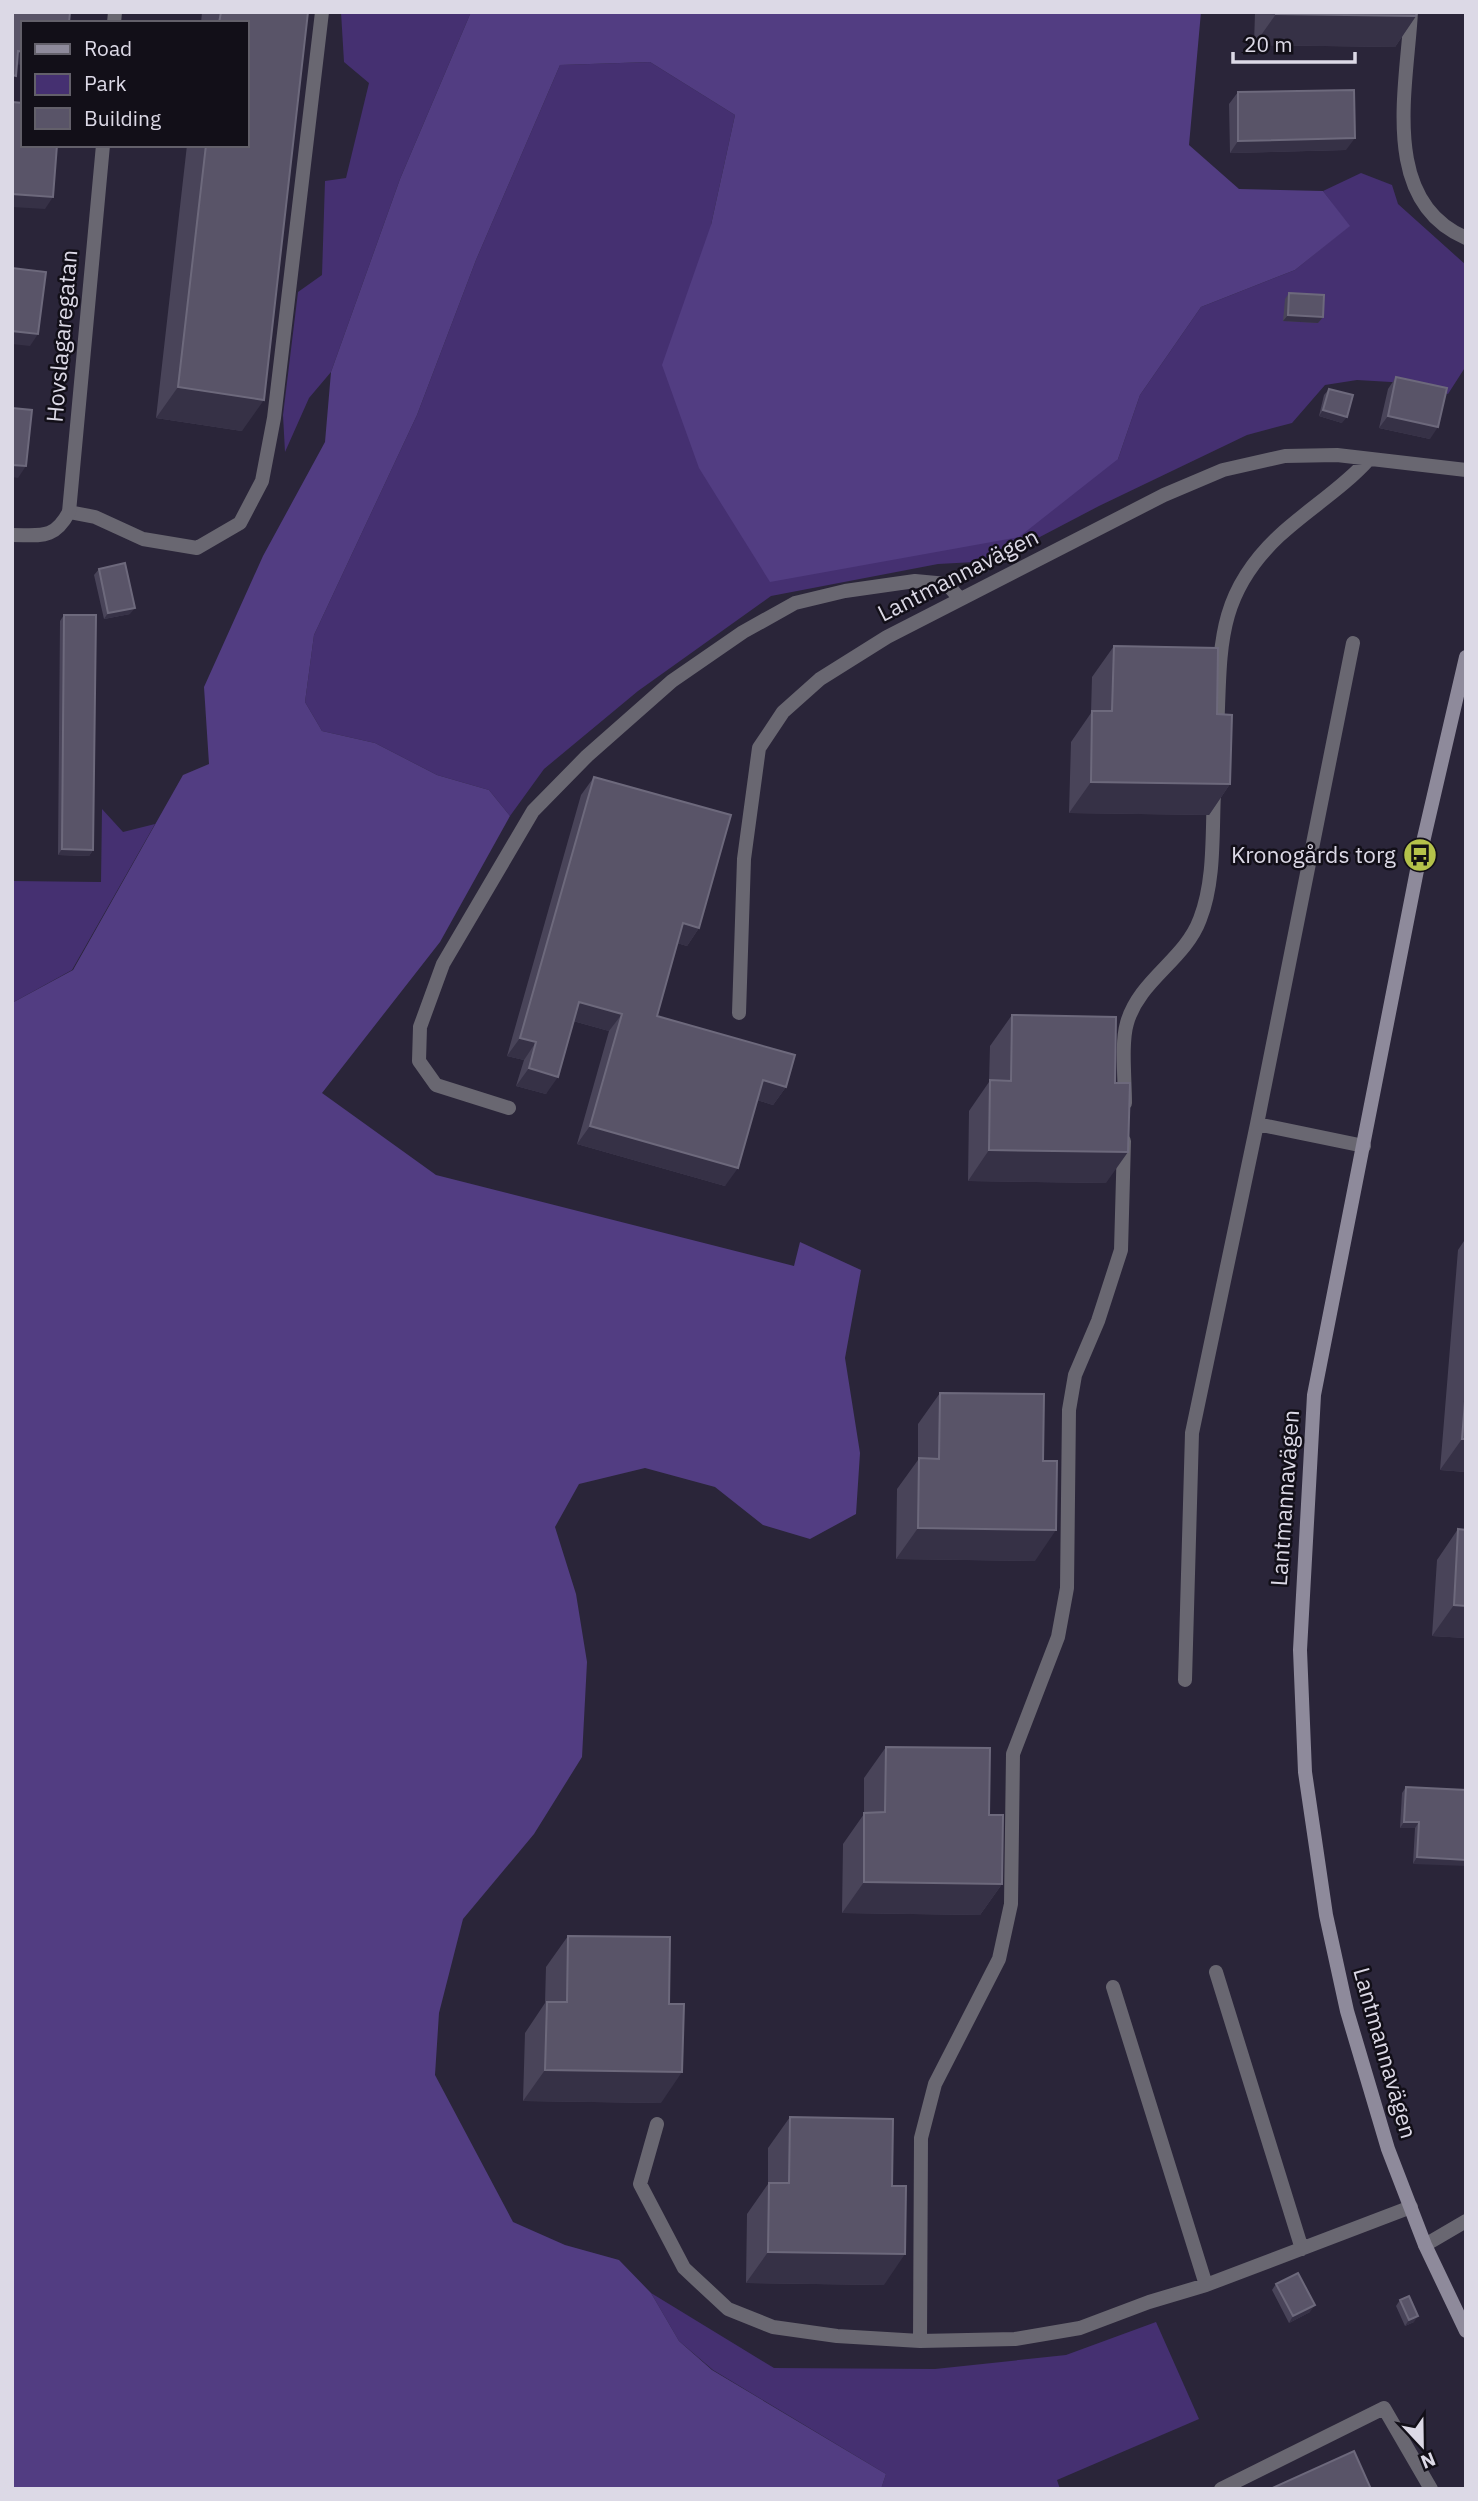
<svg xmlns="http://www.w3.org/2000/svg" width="1478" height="2501" font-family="'IBM Plex Sans',sans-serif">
<rect width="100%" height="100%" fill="#2a2539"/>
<path fill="#453071" d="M341 12H471L400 179 331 372 309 398 285 452 283 415 298 292 322 275 325 181 346 178 369 83 344 62Z
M650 62 735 115 711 225 1118 459 1140 395 1201 307 1295 270 1349 226 1323 191 1361 173 1392 185 1398 204 1466 265V366L1448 394 1408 383 1357 380 1325 385 1292 423 1247 435 1099 506 994 561 938 564 771 596 638 691 544 769 510 816 489 790 437 775 375 743 322 731 305 702 314 635 417 415 476 260 560 65Z
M102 809 123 832 155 824 72 970 12 1003V881L101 882Z
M651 2293 774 2368 935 2369 1066 2355 1156 2322 1199 2419 1057 2480 1060 2489H881L886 2474 713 2370 679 2341Z"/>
<path fill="#523d82" d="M471 12H1201L1189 145 1239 189 1323 191 1350 226 1295 270 1201 307 1140 395 1118 459 1019 537 770 582 699 468 662 365 711 225 735 115 650 62 560 65 476 260 417 415 314 635 305 702 322 731 375 743 437 775 489 790 510 816 440 942 322 1093 436 1175 794 1266 800 1242 861 1270 845 1358 860 1453 856 1514 810 1539 763 1525 715 1487 645 1468 579 1484 555 1527 576 1594 587 1662 582 1757 534 1834 463 1919 439 2013 435 2075 513 2222 565 2245 619 2260 651 2293 679 2341 712 2370 886 2474 881 2489H12V1003L73 970 183 775 209 764 204 687 263 556 325 442 331 372 400 179Z"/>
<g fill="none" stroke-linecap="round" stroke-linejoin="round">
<path stroke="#696771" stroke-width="14" d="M1411 12C1407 87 1379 201 1466 238
M69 512 95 517 143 539 197 548 240 523 262 481 274 418 322 12
M1217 733C1221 651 1214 597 1279 536 1308 509 1342 489 1369 459
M739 1013 744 859 759 748 783 712 820 679 887 637 1164 495 1223 470 1285 456 1337 455 1466 470
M1125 1103C1125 1080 1121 1043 1127 1023 1139 980 1185 960 1200 919 1215 881 1212 833 1214 792
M509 1108 436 1085 419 1061 420 1027 443 964 533 811 587 756 672 681 743 632 795 603 845 591 915 581 947 584 960 599
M1257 1124 1364 1146
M1185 1680 1192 1433 1257 1124 1353 643
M1216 1972 1302 2249
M1113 1987 1206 2285
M657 2124 640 2184 684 2268 728 2309 773 2327 837 2336 920 2341 1015 2339 1080 2328 1149 2302 1206 2285 1411 2207
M1425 2245 1466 2221
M920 2341 921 2138 935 2084 999 1959 1011 1904 1013 1754 1058 1637 1067 1588 1069 1410 1075 1375 1098 1321 1121 1250 1124 1141
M1221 2489 1384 2408 1431 2489"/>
<path stroke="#696771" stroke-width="14" d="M114 23 115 12
M12 535C41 535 54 540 69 512L103 145"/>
<path stroke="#8e8a9b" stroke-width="14" d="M1466 657 1420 855 1314 1395 1300 1650 1305 1772 1326 1915 1347 2011 1388 2149 1425 2245 1466 2331"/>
</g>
<path fill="#494459" d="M202 12H308L242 431 156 418 187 145H247V23H201Z
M1255 12H1417L1416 16 1395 47 1254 45Z
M1238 92 1346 150 1230 153 1229 104Z
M1289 293 1323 317 1318 323 1283 321 1285 299Z
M1396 377 1430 439 1379 428 1388 389Z
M1329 389 1342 423 1319 416 1324 395Z
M99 569 130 614 104 619 94 575Z
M64 615 93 850 89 856 58 855 60 621Z
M1114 646 1217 714 1230 784 1209 815 1069 813 1071 742 1091 713 1092 677Z
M594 777 699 928 687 946 677 943 657 1016 786 1087 773 1105 757 1100 725 1186 577 1144 609 1031 573 1021 546 1094 516 1086 524 1060 507 1056 581 795Z
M1012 1015 1115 1083 1106 1183 968 1181 969 1111 989 1082 990 1046Z
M1466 1238V1472L1440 1470 1458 1250Z
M940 1393 1035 1561 896 1559 897 1489 918 1460V1424Z
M1458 1529 1466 1638 1432 1636 1437 1560Z
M886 1747 989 1815 1002 1884 980 1915 842 1913 843 1844 864 1814V1778Z
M1406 1787 1466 1790 1413 1864 1415 1828H1400L1402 1793Z
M568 1936 661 2103 523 2101 525 2033 545 2003 546 1967Z
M790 2117 884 2285 746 2283 747 2214 768 2184V2148Z
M1276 2284 1310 2312 1289 2323 1272 2290Z
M1400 2300 1414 2322 1405 2326 1396 2306Z"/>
<path fill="#363146" d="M1276 14 1416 16 1395 47 1254 45Z
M18 51 23 52V65L12 64Z
M1355 138 1346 150 1230 153 1238 141Z
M12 194 53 197 45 209 12 207Z
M1288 315 1323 317 1318 323 1283 321Z
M12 331 38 334 30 346 12 344Z
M178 387 264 400 242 431 156 418Z
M1323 410 1347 417 1342 423 1319 416Z
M1388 416 1438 427 1430 439 1379 428Z
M12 465 26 466 18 478 12 477Z
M135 608 130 614 104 619 108 613Z
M1091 782 1230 784 1209 815 1069 813Z
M62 849 93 850 89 856 58 855Z
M683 923 699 928 687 946 670 941Z
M579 1002 622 1014 609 1031 566 1019Z
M520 1038 536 1042 524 1060 507 1056Z
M529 1068 558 1077 546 1094 516 1086Z
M763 1080 786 1087 773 1105 751 1098Z
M590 1126 738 1168 725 1186 577 1144Z
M989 1150 1128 1152 1106 1183 968 1181Z
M1462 1439H1466V1472L1440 1470Z
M918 1528 1056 1530 1035 1561 896 1559Z
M1454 1605 1466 1606V1638L1432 1636Z
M1404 1822H1419L1415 1828H1400Z
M1417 1857 1466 1860V1866L1413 1864Z
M864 1882 1002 1884 980 1915 842 1913Z
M545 2070 682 2072 661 2103 523 2101Z
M768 2252 905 2254 884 2285 746 2283Z
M1315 2305 1310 2312 1289 2323 1293 2316Z
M1418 2316 1414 2322 1405 2326 1409 2320Z"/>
<path fill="#595468" stroke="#6d697c" stroke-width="2" d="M12 12H70L69 23H23V52L18 51 16 76 12 75Z
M221 12H308L264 400 178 387 206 145H247V23H219Z
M1276 12H1417L1416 16 1276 14Z
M1354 90 1355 138 1238 141V92Z
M12 102 23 103V145H57L53 197 12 194Z
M12 268 46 272 38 334 12 331Z
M1289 293 1324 295 1323 317 1288 315Z
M1396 377 1447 388 1438 427 1388 416Z
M1329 389 1353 395 1347 417 1323 410Z
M12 408 32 410 26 466 12 465Z
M125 563 135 608 108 613 99 569Z
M64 615H96L93 850 62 849Z
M1114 646 1218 648 1217 714 1232 715 1230 784 1091 782 1092 711H1112Z
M594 777 731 815 699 928 683 923 657 1016 795 1055 786 1087 763 1080 738 1168 590 1126 622 1014 579 1002 558 1077 529 1068 536 1042 520 1038Z
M1012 1015 1116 1017 1115 1083H1130L1128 1152 989 1150 990 1080 1011 1081Z
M1466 1389V1439H1462Z
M940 1393 1044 1394 1043 1461H1057L1056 1530 918 1528 919 1458 939 1459Z
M1458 1529 1466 1530V1606L1454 1605Z
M886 1747 990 1748 989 1815H1003L1002 1884 864 1882V1813L885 1812Z
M1406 1787 1466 1790V1860L1417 1857 1419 1822H1404Z
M568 1936 670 1937 669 2004H684L682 2072 545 2070 547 2002H567Z
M790 2117 893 2119 892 2186H906L905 2254 768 2252 769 2183H789Z
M1298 2273 1315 2305 1293 2316 1276 2284Z
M1409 2296 1418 2316 1409 2320 1400 2300Z
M1354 2451 1371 2489H1270Z"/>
<defs>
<g id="bus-disc" transform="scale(1.75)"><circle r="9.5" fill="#b4c24a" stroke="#120f18"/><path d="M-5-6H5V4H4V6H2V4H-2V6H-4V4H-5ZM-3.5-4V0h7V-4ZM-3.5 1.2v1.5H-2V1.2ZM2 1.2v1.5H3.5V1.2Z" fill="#111"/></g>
</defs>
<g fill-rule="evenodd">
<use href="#bus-disc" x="1420" y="855"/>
</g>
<g text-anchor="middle" stroke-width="5" stroke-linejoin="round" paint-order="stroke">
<g font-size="23" fill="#dcd9e6" stroke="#120f18">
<text transform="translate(62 336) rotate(-85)" y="8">Hovslagaregatan</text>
<text transform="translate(958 575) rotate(-27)" y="8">Lantmannavägen</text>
<text transform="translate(1285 1498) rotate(-86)" y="8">Lantmannavägen</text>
<text transform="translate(1385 2053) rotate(74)" y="8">Lantmannavägen</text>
</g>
<g font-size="23" fill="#dcd9e6" stroke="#120f18" text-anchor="end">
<text x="1396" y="863">Kronogårds torg</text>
</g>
</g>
<rect width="1478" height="2501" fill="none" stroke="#dcd9e6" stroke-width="28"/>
<rect x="21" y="21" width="228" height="126" fill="#120f18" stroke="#63606a" stroke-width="2"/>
<rect x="35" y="44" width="35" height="10" fill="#8e8a9b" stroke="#63606a" stroke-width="2"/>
<text x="84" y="56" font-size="21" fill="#dcd9e6">Road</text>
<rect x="35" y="74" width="35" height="21" fill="#453071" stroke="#63606a" stroke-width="2"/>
<text x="84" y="91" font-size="21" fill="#dcd9e6">Park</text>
<rect x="35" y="108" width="35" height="21" fill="#595468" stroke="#63606a" stroke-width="2"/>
<text x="84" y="126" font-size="21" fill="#dcd9e6">Building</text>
<g transform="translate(1422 2445) rotate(158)" stroke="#120f18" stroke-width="5" paint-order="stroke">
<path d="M0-5L12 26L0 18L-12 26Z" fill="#dcd9e6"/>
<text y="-10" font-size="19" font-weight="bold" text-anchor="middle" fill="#dcd9e6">N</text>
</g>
<path d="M1233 52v10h122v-10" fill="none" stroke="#dcd9e6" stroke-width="3.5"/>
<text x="1244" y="52" font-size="21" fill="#dcd9e6" stroke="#120f18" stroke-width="5" paint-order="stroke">20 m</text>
</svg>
